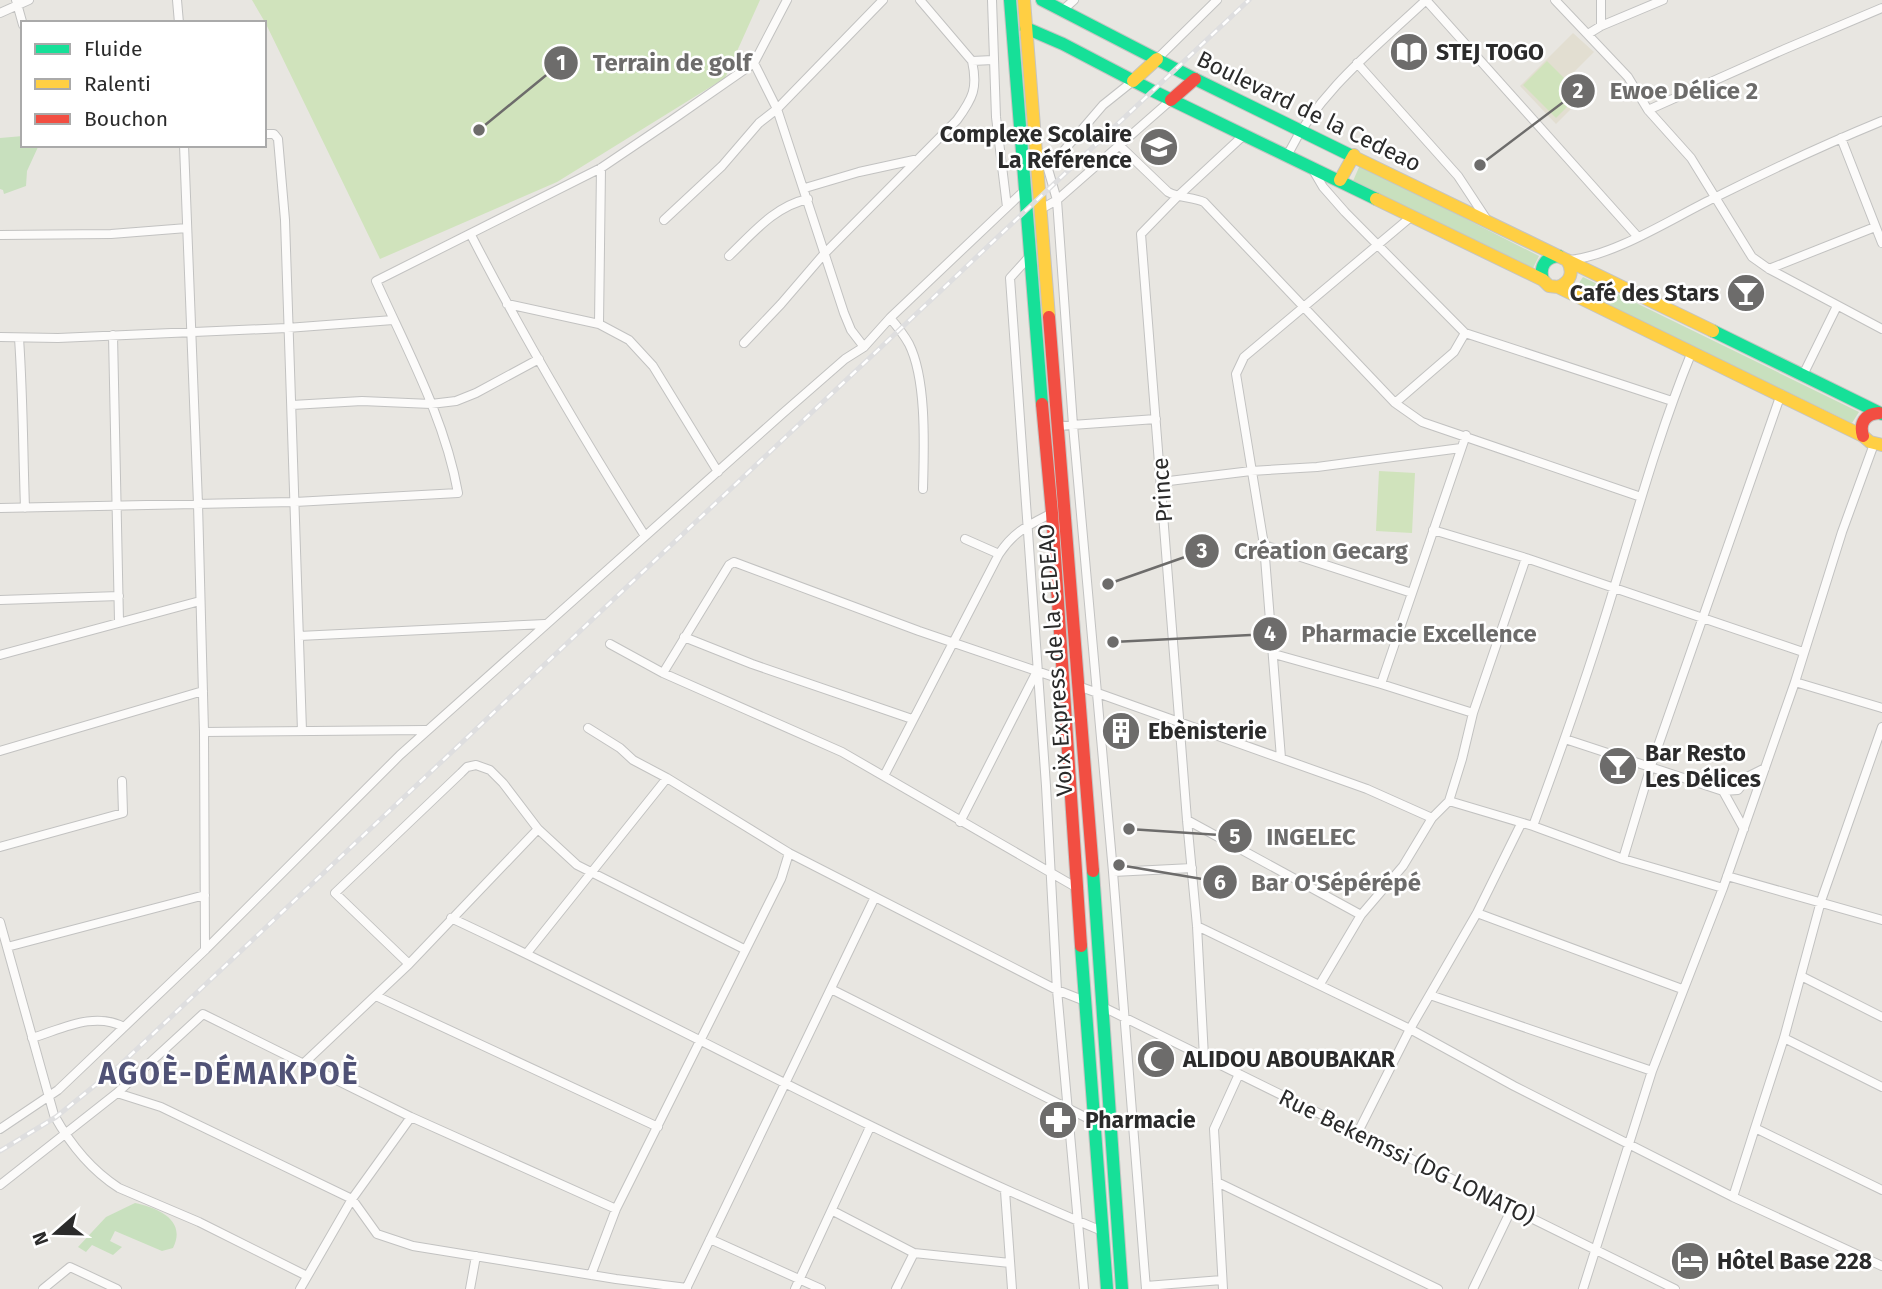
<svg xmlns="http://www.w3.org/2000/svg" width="1882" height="1289" font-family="'Fira Sans',sans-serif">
<rect width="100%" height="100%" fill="#e8e6e1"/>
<path fill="#e2ded1" d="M1573 33 1594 52 1567 79 1584 96 1556 124 1520 86Z"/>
<path fill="#c8e0be" d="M23 136V145L38 147 27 171 26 186 4 194 3 190 0 189V138Z
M1360 165 1539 256 1533 268 1353 181Z
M1583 277 1859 412 1852 423 1575 289Z
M135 1203C158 1208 187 1220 173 1248L162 1251 115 1231 110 1241 122 1247 113 1255 92 1245 86 1252 78 1247 106 1217Z"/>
<path fill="#d0e3bc" d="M252 0H760L725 78 557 182 380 259 266 24Z
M1547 61 1580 94 1556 118 1523 85Z
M1379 471 1415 473 1412 533 1376 531Z"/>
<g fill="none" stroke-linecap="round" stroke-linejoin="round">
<g stroke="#c2c2c1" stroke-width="10">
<path id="street" d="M16 0 23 25
M177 0 179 23
M920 0 972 61 993 60
M992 0 996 117 1007 207
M1426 0 1638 237
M1555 0 1628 77 1648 110 1691 158 1752 257 1769 269 1882 329
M1601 0V26
M1064 9 1074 0
M0 13 29 0
M1588 34 1601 26 1663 0
M1157 59 1217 0
M754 63 777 109 844 313 851 330 864 347
M1357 63 1458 176 1487 220
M1133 81 1103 105 1048 169 1057 200 1073 425 1113 872 1146 1289
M1648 110 1785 49 1882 8
M264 134H274L278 139 285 220 302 731
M1841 138 1882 243
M184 145 198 504 204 732 205 950
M1120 146 1168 192C1179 198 1192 197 1204 202L1395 403 1422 422 1641 497
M1288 154C1319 91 1375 48 1426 0
M1313 170 1323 187 1345 212 1465 333 1672 401
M805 188 859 172 914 160
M1041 209 1057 200 1171 100
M664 220 722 166 759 123 777 109 883 0
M0 235 111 234 187 228
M471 235C524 338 583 438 645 536
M729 256C753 233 775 206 808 199
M1029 257 1010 278 1046 786 1057 990 1084 1289
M1569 260C1615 256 1674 217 1716 197 1770 170 1826 144 1882 121
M1769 269 1875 227
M507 304 599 324 629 340 653 366 718 472
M890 318C897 326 904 335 909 344 927 380 924 448 923 489
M599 324 601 168
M113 335 119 621
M0 337 58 338 287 328 393 320
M19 338C23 395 23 451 25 508
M744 343 781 304 824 254 957 120C973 98 978 88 972 61
M1803 375 1837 306
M1395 403 1454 352 1465 333
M292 405 362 401 431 404 456 401 476 393 539 359
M1058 426 1156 419
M1161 482 1251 471 1317 467 1461 448
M0 508 295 502 458 493C445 419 407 350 376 281L601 168 672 120 754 63 787 0
M1433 530 1526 558 1803 652
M965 539 999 554
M1264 545 1412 593
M0 600 119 596
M299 636 545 624
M684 637 752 664 912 719
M610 644 663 673 842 752 1079 889
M1274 654 1381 684 1473 713
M0 655 200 601
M663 673 729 565 734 562 919 631 1063 680
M1795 682 1882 708
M1381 684 1466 435
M1078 686 1367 789 1432 818
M1882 727 1821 901 1784 1038 1755 1128 1882 1190
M588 728 620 748 633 760 667 778 789 853 1057 990 1085 1001
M204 732 426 730
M1565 739 1723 791 1744 829
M0 751 203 691
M1281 758 1264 545 1236 374 1244 357 1412 216
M884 776 999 554C1014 531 1029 525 1052 513
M1723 791 1738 790 1749 776 1765 768
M1449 801 1533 826 1623 859 1723 888
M1187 820 1361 915
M960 822 1035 675
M1533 826C1562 748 1590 668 1614 588 1638 509 1660 430 1691 354
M0 847 123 813 122 781
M1623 859 1651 766 1781 394
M1113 872 1192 868
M1727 876 1882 920
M1477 913 1682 989
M451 918C670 1020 879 1139 1102 1231
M0 922 54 1115C70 1144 91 1170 119 1188L199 1222 307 1276
M1197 926 1410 1029 1514 1086 1733 1197 1882 1266
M7 947 205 895
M527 953 667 778
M409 964 335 893 461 773 467 767 476 765 490 770 503 783 538 829 577 865 744 949
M1801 976 1882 1017
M1320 984 1361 915 1403 866 1432 818 1449 801 1462 759 1473 713 1526 558
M831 989 1095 1122
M1430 995 1652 1071
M376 996 658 1127
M1101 1006 1675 1289
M32 1038C62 1029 94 1011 124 1027
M1784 1038 1882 1087
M1204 1057 1197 926 1187 820 1141 234 1177 197 1245 134
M303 1064 409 964 538 829
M117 1093 161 1107 352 1199 377 1234 413 1246 616 1279 687 1288
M0 1129 58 1090 205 950 400 755 782 414 845 359 864 347 890 318 1025 190
M1358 1132 1410 1029 1477 913 1521 824
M1217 1182 1438 1289
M0 1185 117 1093 203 1014 411 1117 616 1209
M1005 1191 1012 1289
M1733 1197 1755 1128
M833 1211 914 1253
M710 1239 821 1289
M591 1275 616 1209 781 879 789 853
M1146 1286 1222 1280
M43 1289 70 1267 117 1289
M300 1289 352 1199 411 1117
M470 1289 476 1256
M686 1289 874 899
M795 1289 870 1127
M896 1289 914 1253 1010 1263
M1223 1289 1214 1129 1239 1074
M1473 1289 1512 1208
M1583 1289 1652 1071 1723 888 1795 682 1842 532 1874 444"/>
</g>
<g stroke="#c5c4c2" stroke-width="14">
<path id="fast" d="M1010 0 1042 404
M1042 0 1195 79 1354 157
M1026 28 1063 44 1151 90 1376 199
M1543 280C1539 267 1545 257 1559 256
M1713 331 1882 414
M1093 871 1122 1289
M1081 946 1107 1289"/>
</g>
<g stroke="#c5c4c2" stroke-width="14">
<path id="slow" d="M1024 0 1049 317
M1133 81 1157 59
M1354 157 1713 331
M1340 180 1354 155
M1376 199 1543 280 1549 286 1558 287 1863 436 1870 442 1882 445
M1558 287C1571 282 1574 272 1567 260"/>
</g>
<g stroke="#c5c4c2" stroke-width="14">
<path id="jam" d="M1171 100 1195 79
M1049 317 1093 871
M1042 404 1052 513 1081 946
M1863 436C1859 423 1865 414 1879 413"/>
</g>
<use href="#street" stroke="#fcfbfa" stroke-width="8"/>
<use href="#fast" stroke="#16e098" stroke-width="12"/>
<use href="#slow" stroke="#ffcf43" stroke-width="12"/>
<use href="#jam" stroke="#f24e42" stroke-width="12"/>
<g stroke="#dededf" stroke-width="5">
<path id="rail" d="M0 1151 56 1117 120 1065 1249 0"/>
</g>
<use href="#rail" stroke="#fff" stroke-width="2.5" stroke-dasharray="8" stroke-linecap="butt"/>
</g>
<defs>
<g id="library-disc" transform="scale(2.0125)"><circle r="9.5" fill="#6d6c6b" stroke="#fff"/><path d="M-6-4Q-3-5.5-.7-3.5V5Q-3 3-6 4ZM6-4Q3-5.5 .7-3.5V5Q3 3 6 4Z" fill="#fff"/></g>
<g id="school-disc" transform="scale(2.0125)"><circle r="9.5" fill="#6d6c6b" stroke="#fff"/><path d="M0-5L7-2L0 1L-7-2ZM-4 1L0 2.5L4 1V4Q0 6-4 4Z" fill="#fff"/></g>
<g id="bar-disc" transform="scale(2.0125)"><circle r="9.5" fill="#6d6c6b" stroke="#fff"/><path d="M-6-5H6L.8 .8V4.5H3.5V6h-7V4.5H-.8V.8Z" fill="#fff"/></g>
<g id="building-disc" transform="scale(2.0125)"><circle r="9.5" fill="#6d6c6b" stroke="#fff"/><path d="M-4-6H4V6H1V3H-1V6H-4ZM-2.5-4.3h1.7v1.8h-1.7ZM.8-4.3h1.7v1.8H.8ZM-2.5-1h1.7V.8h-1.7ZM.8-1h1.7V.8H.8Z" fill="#fff"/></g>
<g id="mosque-disc" transform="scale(2.0125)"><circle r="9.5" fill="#6d6c6b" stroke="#fff"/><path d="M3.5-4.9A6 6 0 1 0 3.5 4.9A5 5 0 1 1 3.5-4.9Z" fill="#fff"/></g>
<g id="pharmacy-disc" transform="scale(2.0125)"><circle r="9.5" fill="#6d6c6b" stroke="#fff"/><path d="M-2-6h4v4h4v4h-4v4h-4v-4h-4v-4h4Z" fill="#fff"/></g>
<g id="hotel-disc" transform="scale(2.0125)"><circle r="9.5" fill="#6d6c6b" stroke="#fff"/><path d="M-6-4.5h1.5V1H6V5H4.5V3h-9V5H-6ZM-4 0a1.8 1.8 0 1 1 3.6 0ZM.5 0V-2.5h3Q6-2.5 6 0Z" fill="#fff"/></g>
</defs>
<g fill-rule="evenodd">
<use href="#library-disc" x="1409" y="52"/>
<use href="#school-disc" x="1159" y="147"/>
<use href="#bar-disc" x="1746" y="293"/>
<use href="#building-disc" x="1121" y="731"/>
<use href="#bar-disc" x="1618" y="766"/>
<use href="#mosque-disc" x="1156" y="1059"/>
<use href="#pharmacy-disc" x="1058" y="1120"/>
<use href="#hotel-disc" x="1690" y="1261"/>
</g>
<g text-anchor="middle" stroke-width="5" stroke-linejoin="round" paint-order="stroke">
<g font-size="23" font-weight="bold" fill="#2b2b2b" stroke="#fff" text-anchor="start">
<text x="1436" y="60">STEJ TOGO</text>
<text x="1132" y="142" text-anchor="end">Complexe Scolaire<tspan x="1132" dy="26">La Référence</tspan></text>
<text x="1719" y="301" text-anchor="end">Café des Stars</text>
<text x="1148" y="739">Ebènisterie</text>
<text x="1645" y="761">Bar Resto<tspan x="1645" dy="26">Les Délices</tspan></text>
<text x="1183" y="1067">ALIDOU ABOUBAKAR</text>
<text x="1085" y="1128">Pharmacie</text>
<text x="1717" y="1269">Hôtel Base 228</text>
</g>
<g font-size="23" fill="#2b2b2b" stroke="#fff">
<text transform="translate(1309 111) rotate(26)" y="8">Boulevard de la Cedeao</text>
<text transform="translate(1162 490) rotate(-94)" y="8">Prince</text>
<text transform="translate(1055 660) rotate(-94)" y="8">Voix Express de la CEDEAO</text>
<text transform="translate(1407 1157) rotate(26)" y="8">Rue Bekemssi (DG LONATO)</text>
</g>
<g font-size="30" font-weight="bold" letter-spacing="2" fill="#505276" stroke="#fff">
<text x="229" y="1084">AGOÈ-DÉMAKPOÈ</text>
</g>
</g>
<path fill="none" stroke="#6d6c6b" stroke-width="2.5" d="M479 130L561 63M1480 165L1578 91M1108 584L1202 551M1113 642L1270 634M1129 829L1235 836M1119 865L1220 882"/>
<g fill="#6d6c6b" stroke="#fff" stroke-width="2.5">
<circle cx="479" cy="130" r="7"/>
<circle cx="1480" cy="165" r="7"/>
<circle cx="1108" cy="584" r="7"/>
<circle cx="1113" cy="642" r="7"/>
<circle cx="1129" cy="829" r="7"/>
<circle cx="1119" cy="865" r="7"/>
<circle cx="561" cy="63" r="18"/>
<circle cx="1578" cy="91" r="18"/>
<circle cx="1202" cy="551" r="18"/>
<circle cx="1270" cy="634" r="18"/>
<circle cx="1235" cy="836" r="18"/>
<circle cx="1220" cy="882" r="18"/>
</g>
<g font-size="21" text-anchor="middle" font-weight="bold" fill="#fff">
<text x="561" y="70">1</text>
<text x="1578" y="98">2</text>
<text x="1202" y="558">3</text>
<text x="1270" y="641">4</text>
<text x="1235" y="844">5</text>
<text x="1220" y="890">6</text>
</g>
<g font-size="24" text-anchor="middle" font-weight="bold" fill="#6d6c6b" stroke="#fff" stroke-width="5" stroke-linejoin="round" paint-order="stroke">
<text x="672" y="71">Terrain de golf</text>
<text x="1684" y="99">Ewoe Délice 2</text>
<text x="1321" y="559">Création Gecarg</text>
<text x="1419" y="642">Pharmacie Excellence</text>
<text x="1311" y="845">INGELEC</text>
<text x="1336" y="891">Bar O'Sépérépé</text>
</g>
<rect x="21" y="21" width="245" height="126" fill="#ffffff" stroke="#aaaaaa" stroke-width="2"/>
<rect x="35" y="44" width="35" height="10" fill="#16e098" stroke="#aaaaaa" stroke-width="2"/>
<text x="84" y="56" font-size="21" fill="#2b2b2b">Fluide</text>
<rect x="35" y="79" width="35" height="10" fill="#ffcf43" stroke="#aaaaaa" stroke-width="2"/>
<text x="84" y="91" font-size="21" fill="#2b2b2b">Ralenti</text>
<rect x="35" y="114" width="35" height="10" fill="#f24e42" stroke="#aaaaaa" stroke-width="2"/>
<text x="84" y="126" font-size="21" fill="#2b2b2b">Bouchon</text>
<g transform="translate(56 1233) rotate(250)" stroke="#ffffff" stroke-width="5" paint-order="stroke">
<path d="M0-5L12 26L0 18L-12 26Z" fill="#2b2b2b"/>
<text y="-10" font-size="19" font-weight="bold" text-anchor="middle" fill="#2b2b2b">N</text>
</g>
</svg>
